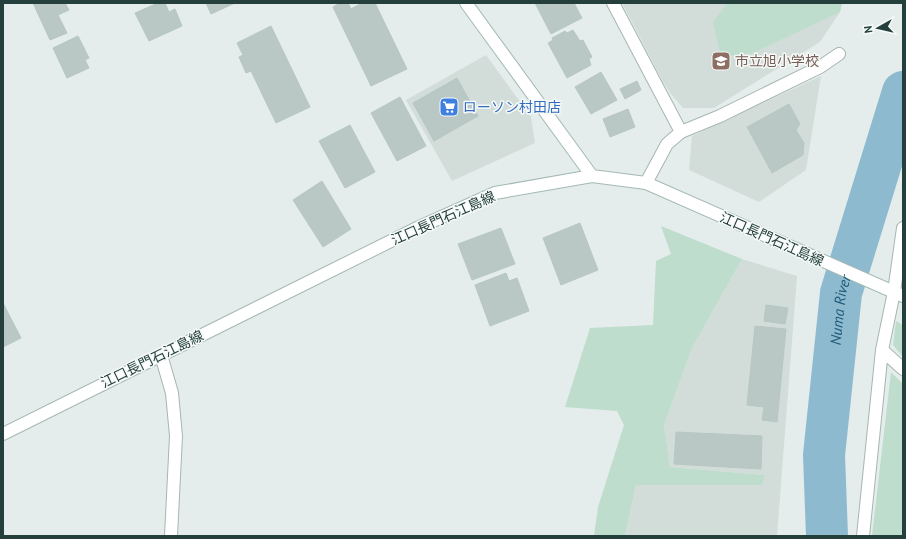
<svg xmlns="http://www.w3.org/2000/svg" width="906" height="539" font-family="'PT Sans','Noto Sans JP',sans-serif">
<rect width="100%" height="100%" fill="#e4edeb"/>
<path fill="#d2ddda" d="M622 3H842L840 12 820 42 714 108H683L671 94 662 80Z
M486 55 531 117 535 143 452 181 406 100Z
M821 76 806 170 759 202 689 170 692 136Z
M742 259 797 276 777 536H625L636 485H762L765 475 670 467 664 425 692 348Z"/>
<path fill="#beddcc" d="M727 3H842L840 12 753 53 721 57 713 22Z
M661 226 742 259 692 348 664 425 670 467 765 475 762 485H636L625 536H594L598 507 624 425 617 411 565 407 590 328 653 325 656 261 671 254Z
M896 321 903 325V357L893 345Z
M891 372 903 384V536H872Z"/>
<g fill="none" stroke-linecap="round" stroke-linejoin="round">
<path stroke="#8ebad0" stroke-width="42" id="s1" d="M827 536 824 455 841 293 903 92"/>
</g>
<path fill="#b9c8c4" stroke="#b7c7c3" d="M33 3H65L69 10 58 15 67 33 50 40Z
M158 3H165L169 12 175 9 182 26 149 41 135 13Z
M206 3H235L211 14Z
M340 3H348L351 9 362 3H375L407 69 371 86 333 7Z
M535 3H574L582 18 551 34Z
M271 26 310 107 276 123 251 71 246 73 239 57 243 55 237 43Z
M573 30 580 41 583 40 592 57 589 59 591 65 567 78 548 43 553 40 552 38 565 31 567 33Z
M78 36 89 58 85 60 89 68 67 78 53 48Z
M601 72 617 100 591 114 575 87Z
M457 78 478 116 434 141 413 103Z
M637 81 641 90 625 99 620 89Z
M400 97 426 146 397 161 371 113Z
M789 104 800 124 796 130 804 143 803 155 772 173 747 127Z
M628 109 635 127 610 137 603 119Z
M350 125 375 172 345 188 319 141Z
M322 181 351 229 323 247 293 200Z
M580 223 598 270 561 285 543 238Z
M501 228 515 264 472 280 458 244Z
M506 273 509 281 517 278 529 311 490 326 475 285Z
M3 303 21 338 3 347Z
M766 305 788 308 785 324 764 321Z
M755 326 786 329 777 422 762 420 764 407 747 405Z
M676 432 762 436 761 469 674 464Z"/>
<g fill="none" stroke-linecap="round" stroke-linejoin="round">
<g stroke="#a7b5b3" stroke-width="14">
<path id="street" d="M613 3 681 132
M646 183 667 144 681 132 720 116 820 67 839 54
M882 350 903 369
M161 355 172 393 176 436 171 536
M863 536 882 350 894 292 903 228"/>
</g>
<g stroke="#a3b9b5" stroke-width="14">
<path id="secondary" d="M466 3 592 176
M3 434 415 229 495 193 592 176 646 183 903 296"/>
</g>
<use href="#street" stroke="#fff" stroke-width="12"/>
<use href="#secondary" stroke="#fff" stroke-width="12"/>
</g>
<defs>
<g id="school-square" transform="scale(1)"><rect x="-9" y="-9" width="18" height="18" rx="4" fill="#8d6e63" stroke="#f5faf8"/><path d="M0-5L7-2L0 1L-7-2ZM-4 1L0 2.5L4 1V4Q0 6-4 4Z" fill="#fff"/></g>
<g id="supermarket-square" transform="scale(1)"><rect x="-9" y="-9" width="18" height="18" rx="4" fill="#3f7fe0" stroke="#f5faf8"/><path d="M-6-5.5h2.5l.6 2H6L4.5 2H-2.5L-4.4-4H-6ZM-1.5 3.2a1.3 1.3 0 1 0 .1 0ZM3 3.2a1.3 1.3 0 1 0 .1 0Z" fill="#fff"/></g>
</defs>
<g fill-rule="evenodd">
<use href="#school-square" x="721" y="61"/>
<use href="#supermarket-square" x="449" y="107"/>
</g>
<g text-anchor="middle" stroke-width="3" stroke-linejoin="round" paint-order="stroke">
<g font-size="14" fill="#785e54" stroke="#f5faf8" text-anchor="start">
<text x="735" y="66">市立旭小学校</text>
</g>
<g font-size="14" fill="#366cbe" stroke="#f5faf8" text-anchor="start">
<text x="463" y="112">ローソン村田店</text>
</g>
<g font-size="14" fill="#243f3c" stroke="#f5faf8">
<text transform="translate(443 218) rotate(-24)" y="5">江口長門石江島線</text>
<text transform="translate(772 239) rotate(24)" y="5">江口長門石江島線</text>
<text transform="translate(152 359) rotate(-26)" y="5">江口長門石江島線</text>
</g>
<g font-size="15" font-style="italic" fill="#1f5979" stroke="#f5faf8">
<text dy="5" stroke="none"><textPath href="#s1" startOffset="227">Numa River</textPath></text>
</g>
</g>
<rect width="906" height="539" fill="none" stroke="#243f3c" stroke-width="8"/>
<g transform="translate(878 28) rotate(262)" stroke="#f5faf8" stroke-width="3" paint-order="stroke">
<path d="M0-3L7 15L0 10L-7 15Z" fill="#243f3c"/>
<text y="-6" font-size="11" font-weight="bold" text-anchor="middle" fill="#243f3c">N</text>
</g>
</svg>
